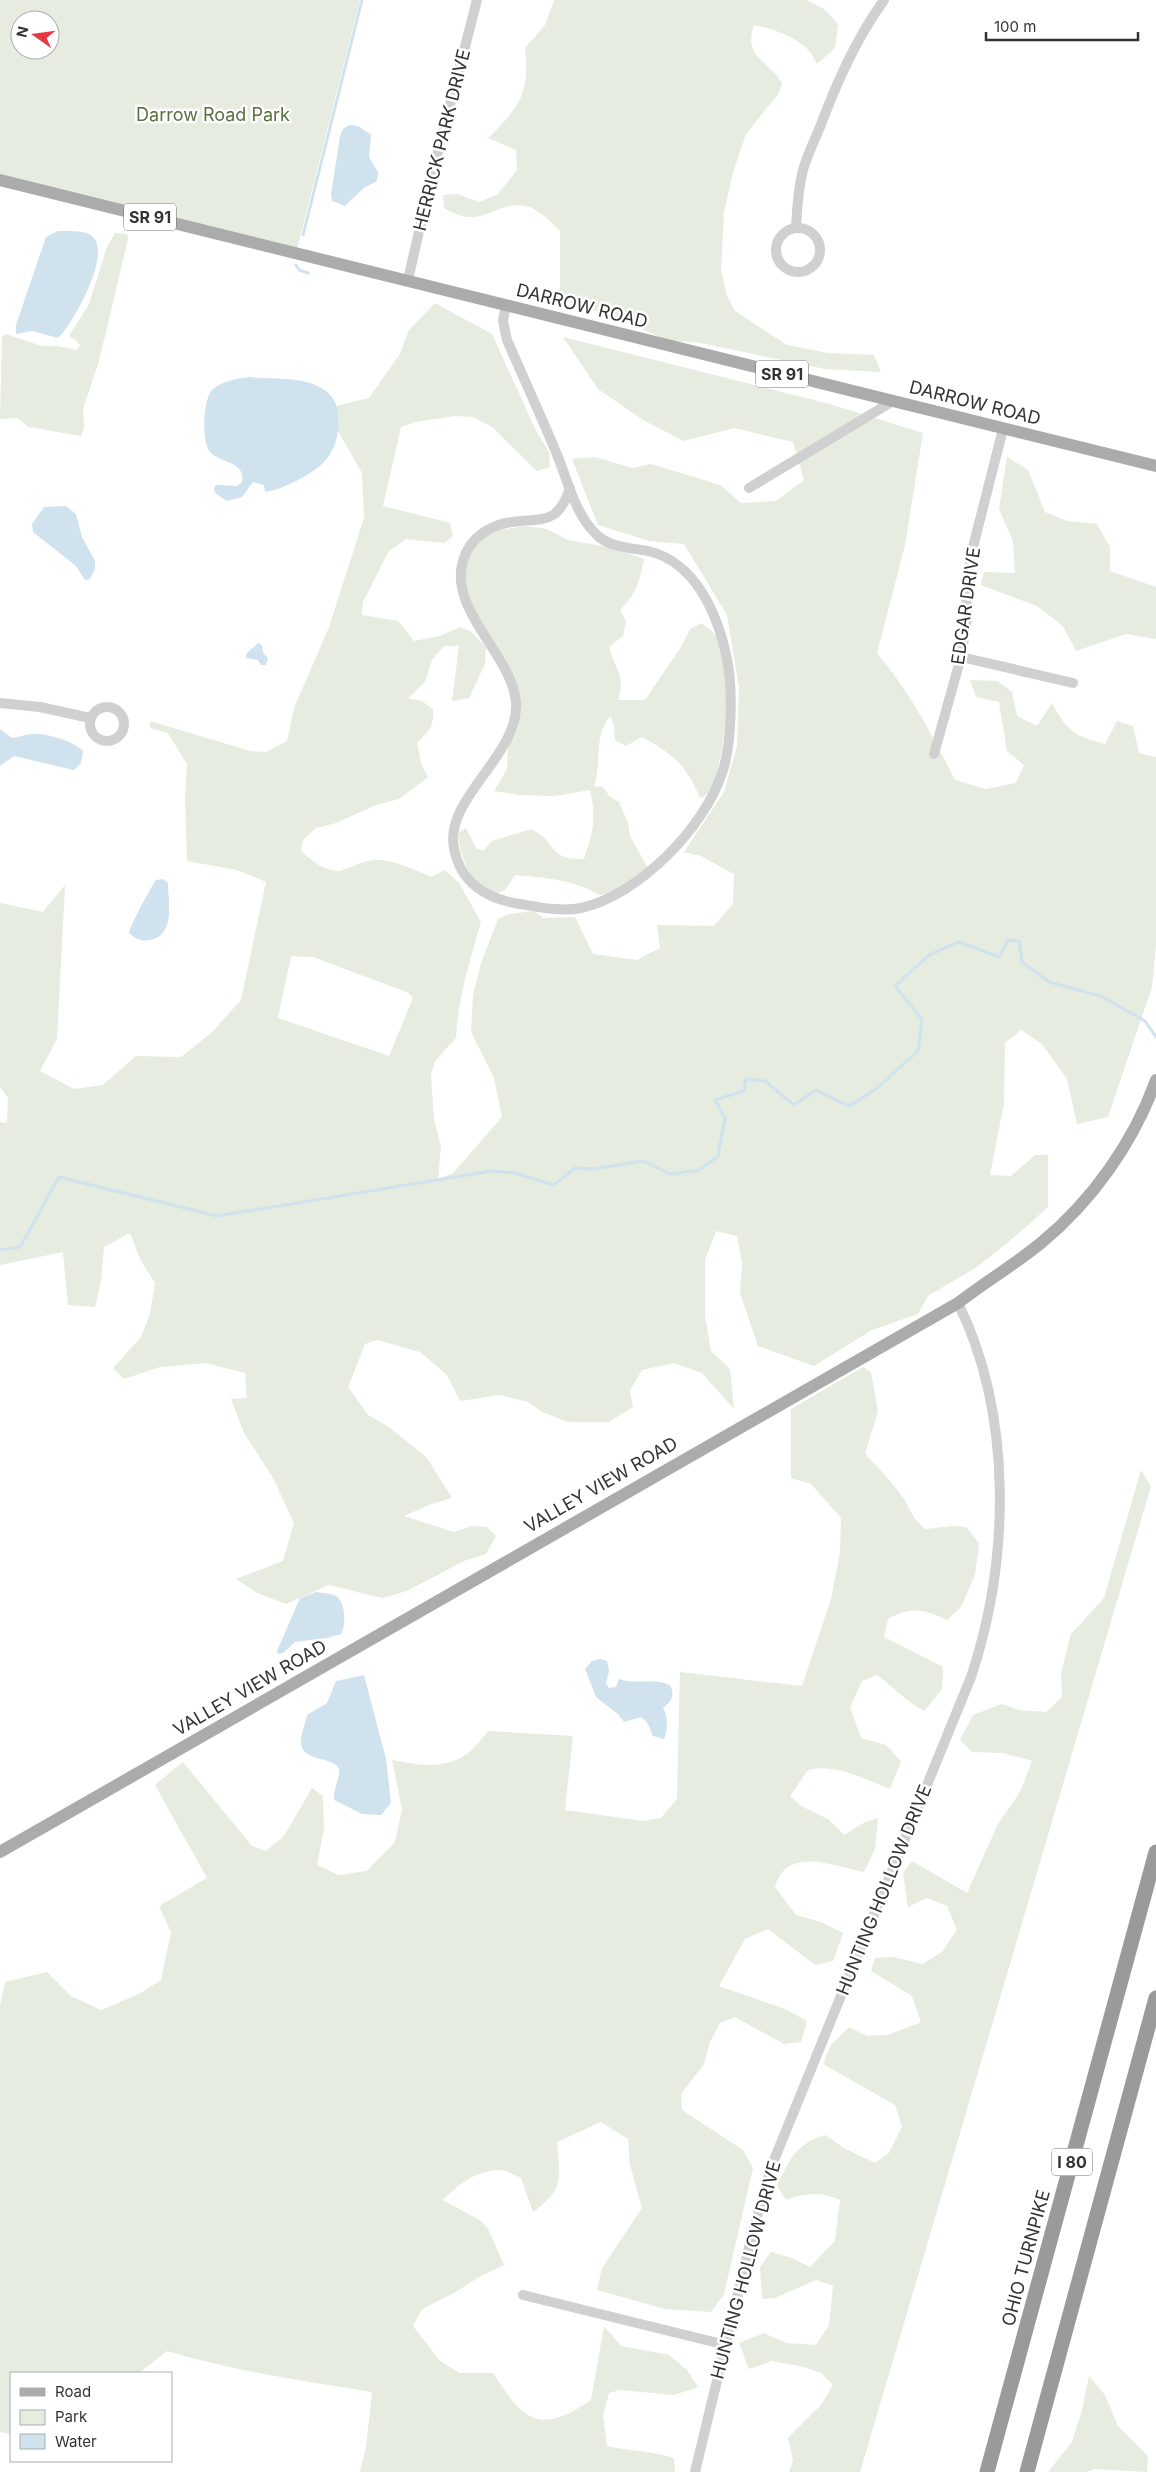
<svg xmlns="http://www.w3.org/2000/svg" width="1156" height="2472" font-family="Inter,sans-serif">
<rect width="100%" height="100%" fill="#fff"/>
<path fill="#e6ecdf" fill-rule="evenodd" d="M0 0H360L296 253 0 180ZM20 20H50V50H20Z
M554 0H806L824 9 838 24 835 48 817 64C808 40 778 30 754 25 742 59 771 61 782 84L778 94 746 134 733 172 724 212 721 270 727 296 735 311 787 345 828 353 874 355 881 372 825 369 700 343 666 340 620 319 560 299V231C551 222 539 209 526 206 493 200 483 232 444 208L443 195 457 194 479 202 498 194 517 170 516 150 488 138C520 107 530 93 525 48L545 25Z
M115 233 127 234 128 239 99 361 83 409 84 428 81 436 29 427 17 418 0 419 2 337 6 334 41 346H58L76 350 80 346 76 340 69 336 89 304 107 247Z
M435 303 492 334 536 431 549 452 550 467 537 471 492 427 473 417 455 416 415 422 401 427 383 506 450 523 453 536 444 543 406 539 388 552 363 602 362 615 398 621 414 641 440 636 460 627 470 631 486 647 485 664 469 698 452 701 459 646H444L432 660 425 682 408 698 422 701 433 709C434 726 430 731 417 742L421 763 428 777 399 799 376 805 336 823 316 828 303 840 301 851C312 861 329 876 346 869 356 865 367 859 379 860 397 861 415 870 431 877L445 870 459 883 481 922C470 960 458 997 456 1038L435 1061 431 1075 434 1119 441 1147 438 1179 453 1173 502 1117 494 1078 471 1032 473 996 481 963 498 919 509 914 534 911 543 918 575 917 593 954 637 960 660 948 657 925 714 926 733 904 734 874 701 856 684 852 724 792 737 746 739 688 727 615 684 544 649 541 598 525 572 459 595 457 632 468 651 464 720 485 741 503 776 501 804 480 793 442 734 428 684 441 643 420 598 389 563 337 826 403 923 433 905 545 877 653C911 694 931 733 955 780L986 789 1016 783 1024 765 1007 751 999 702 976 697 970 680 997 681 1012 692 1017 716 1037 726 1052 703C1067 731 1074 736 1105 744L1117 721 1133 726 1139 753 1156 757V945L1152 987 1108 1117 1077 1124 1067 1079 1042 1044 1021 1030 1005 1043 1004 1103 990 1175 1011 1176 1035 1155H1048V1207L1018 1234 977 1267 928 1296 918 1314 872 1330 814 1366 758 1346 740 1293 742 1263 737 1236 716 1231 705 1260V1316L711 1351 730 1369 734 1409 702 1373 674 1363 642 1370 630 1391 633 1407 609 1422H568L542 1412 528 1402 500 1395 460 1401 447 1375 420 1352 377 1340 365 1344 348 1387 368 1415 389 1427 427 1458 452 1498 431 1504 404 1516 454 1532 471 1526 487 1527 496 1536 486 1554 464 1561 407 1591 382 1598 329 1585 286 1604 257 1593 236 1579 283 1561 294 1523 272 1476 244 1433 231 1399 247 1398 245 1373 206 1363 160 1367 124 1379 113 1368 141 1337 150 1314 155 1283 141 1261 130 1233 104 1247 101 1281 95 1307 68 1305 63 1252 0 1265V1122L7 1123 8 1098 0 1087V903L43 912 65 885 57 1039 40 1071 74 1089 103 1085 136 1056 181 1057 211 1033 241 1000 266 882 237 870 187 861 185 797 187 764 168 733 150 728V721L250 751 266 752 287 741 294 708 329 627 364 518 362 473 338 431 339 418 336 406 369 398 400 354 409 330ZM291 956 313 957 409 993 413 998 389 1056 278 1018Z
M1007 457 1028 470 1045 512 1067 521 1097 524 1110 547V571L1156 587V639L1126 634 1076 651 1063 626 1037 606 981 585 984 572 1015 573 1013 541 999 509Z
M525 526 547 529 568 540 613 548 644 559C640 581 636 594 620 610L626 621 623 636 609 647C616 672 626 675 618 700H645L681 647 690 629 702 623C706 627 713 631 716 636 734 662 726 765 709 792 707 795 703 796 700 798 687 766 672 753 642 737L626 746 615 740 614 725 610 716C593 738 602 762 594 786L603 787 610 797 619 802 628 823 630 836 648 868 613 892 600 895C573 879 545 878 515 875L505 890 496 894C490 890 479 887 475 882 466 869 457 847 459 832L466 828 476 848 483 851 492 841 531 829C558 842 546 860 584 859 593 831 597 819 590 790L555 796 519 795 494 791 507 769 508 748 517 730 521 711 519 690 476 613 464 585 466 563 473 547 484 537 500 530Z
M863 1367 871 1372 878 1411 865 1454C878 1467 890 1480 901 1495 912 1510 910 1517 926 1529L952 1526 966 1527 979 1543 975 1575 961 1607 947 1620C924 1609 911 1606 888 1619L884 1637 943 1667 942 1689 924 1711C906 1701 893 1687 877 1675L862 1681 850 1707 861 1738 886 1745 901 1761 890 1789C864 1779 836 1763 808 1770L790 1796 801 1806 828 1819 844 1835 865 1822 878 1818 875 1849 864 1872C833 1866 786 1845 775 1887L796 1915 821 1922 843 1933 833 1961 815 1965 768 1929 745 1939 719 1986 785 2009 807 2021 801 2042 784 2044 735 2017 720 2023 710 2042 704 2064 681 2094 682 2110 743 2150 753 2168 724 2294 711 2312 665 2309 597 2290 602 2268 642 2208 630 2165 628 2139 601 2122 557 2142C560 2178 565 2189 533 2212L521 2178C515 2175 505 2170 498 2170 476 2171 457 2185 443 2200L481 2221 488 2229 504 2265 479 2277 454 2293 422 2309 413 2326 440 2361 460 2373H493C524 2422 540 2435 591 2400L604 2326 621 2346 669 2355 687 2370 698 2387 674 2395 620 2390 609 2393 603 2416 607 2446C630 2451 652 2451 674 2458L675 2472H360L366 2447 372 2392C303 2381 234 2371 167 2351L139 2373H11V2434L0 2432V2006L5 1982 47 1972 71 1996 101 2010 139 1994 161 1980 171 1932 159 1906 207 1878 155 1785 183 1762 252 1846 266 1851 284 1836 312 1788 323 1796 324 1829 317 1865 338 1875 367 1871 395 1842 402 1809 392 1760C416 1765 445 1770 467 1754 475 1748 482 1739 488 1731L573 1736 565 1810 643 1821 661 1818 677 1799 680 1672 802 1686 831 1599 840 1553 841 1518 811 1484 791 1478V1409Z
M1141 1470 1151 1486 860 2472H789L793 2461 788 2438 821 2405 833 2385 821 2373 804 2367 772 2361 749 2369 739 2343 764 2333 786 2343 816 2345 829 2325 833 2286 816 2280 775 2298 762 2299 760 2267 771 2252 792 2258 810 2267 835 2241 840 2200C822 2191 804 2193 786 2200L777 2186C789 2160 796 2144 825 2135L844 2148 875 2163 889 2153 902 2127 895 2105 823 2064 831 2045 849 2027 867 2036 888 2035 921 2022 912 1996 871 1971 875 1958 893 1957 923 1964 942 1952 957 1930 947 1906 927 1898 908 1907 903 1873 912 1861 967 1893 998 1824 1020 1792 1032 1761 1003 1753 972 1752 960 1740 973 1715 1002 1704 1019 1710 1046 1712 1062 1697 1061 1673 1071 1634 1104 1598Z
M1089 2376 1105 2395 1118 2426 1148 2456 1147 2472 1094 2469 1087 2472H1048L1072 2442 1082 2410Z"/>
<path fill="#cfe2ee" d="M349 125 358 126 371 135 369 157 378 172 377 181 364 188 345 206 332 201 331 194 340 136 343 129Z
M58 231C68 231 85 230 92 236 113 253 73 324 58 338L32 331 16 334V325L46 237Z
M249 377C274 380 305 375 326 391 346 406 340 445 325 461 315 473 280 491 265 492L264 485 253 482 242 497 227 501 215 493 214 488 216 485 237 486 242 482C246 461 221 464 210 452 201 442 203 397 213 389 223 381 236 379 249 377Z
M66 506 76 514 82 537 95 561V569L90 579 85 580 76 566 33 532 32 524 44 507Z
M258 643 262 645 263 653 268 658 266 665H261L258 660 246 658V654Z
M0 729 12 738C20 738 27 733 35 734 50 734 73 741 83 751L81 763 74 770 14 756 0 766Z
M163 879 168 883C168 902 176 935 150 940 141 942 136 939 129 933 129 928 151 887 156 880Z
M316 1592C322 1593 331 1593 336 1596 346 1602 346 1626 341 1634L327 1638 295 1642 283 1653 278 1654 277 1651 300 1598Z
M600 1659 607 1661 609 1671 606 1683 609 1688 616 1687 619 1679C636 1685 654 1678 670 1685 675 1696 672 1701 663 1708 668 1717 668 1730 664 1739L653 1736 647 1722 641 1717 624 1722 618 1714 596 1697 585 1669 592 1661Z
M364 1675 386 1759 391 1803 381 1815 362 1814 334 1800C333 1791 340 1777 339 1770 337 1756 301 1763 301 1742 301 1734 305 1724 307 1715L327 1703 336 1681Z"/>
<g fill="none" stroke-linecap="round" stroke-linejoin="round">
<path stroke="#cfe2ee" stroke-width="3" d="M303 235 362 0
M296 265 299 270 308 273
M0 1250 20 1247 59 1177 217 1216 492 1171 515 1173 554 1185 575 1168 593 1169 644 1161 670 1174 699 1170 718 1156 725 1118 715 1100 744 1091 746 1079 765 1081 794 1105 816 1090 849 1106 876 1089 918 1051 922 1019 895 986 929 955 959 942 999 957 1008 940 1019 941 1022 962 1049 982 1101 996 1145 1021 1156 1037"/>
<path stroke="#d0d0d0" stroke-width="10" d="M776 250a22 22 0 1 1 44 0a22 22 0 1 1-44 0Z
M796 228C797 209 798 189 803 170 807 156 814 141 820 127 837 82 856 39 884 0
M408 280 430 183 477 0
M506 305 503 321 507 340C524 379 542 418 558 457 568 482 576 516 597 535 608 547 632 548 648 551 696 562 718 615 727 659 733 688 732 745 722 773 704 828 639 895 581 908 562 912 539 907 520 904 487 899 460 883 454 848 444 798 520 755 516 702 512 655 448 610 463 561 469 538 491 524 513 522 545 518 558 524 570 488
M749 488 893 401
M961 657 1073 683
M0 703 40 707 90 718
M90 724a17 17 0 1 1 34 0a17 17 0 1 1-34 0Z
M934 754 961 657 967 619 966 585 972 551 1003 429
M523 2295 726 2345
M695 2472 754 2227 772 2165 971 1677C1010 1560 1013 1415 958 1303"/>
<path stroke="#ababab" stroke-width="12" d="M0 180 1156 466
M0 1852 958 1303C985 1282 1014 1265 1041 1243 1092 1201 1134 1142 1156 1080"/>
<path stroke="#9a9a9a" stroke-width="15" d="M987 2472 1156 1852
M1027 2472 1156 1998"/>
</g>
<g text-anchor="middle" stroke-width="5" stroke-linejoin="round" paint-order="stroke">
<g fill="#fff" stroke="#707070" stroke-width="1">
<rect x="124" y="203.5" width="52" height="27" rx="4"/>
<rect x="756" y="360.5" width="52" height="27" rx="4"/>
<rect x="1052" y="2148.5" width="40" height="27" rx="4"/>
</g>
<g font-size="16" font-weight="bold" fill="#333">
<text x="150" y="223">SR 91</text>
<text x="782" y="380">SR 91</text>
<text x="1072" y="2168">I 80</text>
</g>
<g font-size="18" fill="#56703f" stroke="#fff">
<text x="213" y="121">Darrow Road Park</text>
</g>
<g font-size="18" fill="#333" stroke="#fff">
<text transform="translate(442 140) rotate(-76)" y="6">HERRICK PARK DRIVE</text>
<text transform="translate(582 306) rotate(14)" y="6">DARROW ROAD</text>
<text transform="translate(975 403) rotate(14)" y="6">DARROW ROAD</text>
<text transform="translate(966 606) rotate(-82)" y="6">EDGAR DRIVE</text>
<text transform="translate(601 1485) rotate(-30)" y="6">VALLEY VIEW ROAD</text>
<text transform="translate(250 1688) rotate(-30)" y="6">VALLEY VIEW ROAD</text>
<text transform="translate(884 1890) rotate(-68)" y="6">HUNTING HOLLOW DRIVE</text>
<text transform="translate(1026 2258) rotate(-75)" y="6">OHIO TURNPIKE</text>
<text transform="translate(746 2270) rotate(-75)" y="6">HUNTING HOLLOW DRIVE</text>
</g>
</g>
<rect x="10" y="2372" width="162" height="90" fill="#ffffff" stroke="#adadad"/>
<rect x="20" y="2388" width="25" height="8" fill="#ababab" stroke="#adadad"/>
<text x="55" y="2397" font-size="15" fill="#333333">Road</text>
<rect x="20" y="2410" width="25" height="15" fill="#e6ecdf" stroke="#adadad"/>
<text x="55" y="2422" font-size="15" fill="#333333">Park</text>
<rect x="20" y="2434" width="25" height="15" fill="#cfe2ee" stroke="#adadad"/>
<text x="55" y="2447" font-size="15" fill="#333333">Water</text>
<g transform="translate(35 35) rotate(284)"><circle r="24" fill="#ffffff" stroke="#adadad"/>
<path d="M0-4L9 19L0 12L-9 19Z" fill="#e63946"/>
<text y="-8" font-size="14" font-weight="bold" text-anchor="middle" fill="#333333">N</text>
</g>
<path d="M986 32v8h152v-8" fill="none" stroke="#333333" stroke-width="2.5"/>
<text x="994" y="32" font-size="15" fill="#333333" stroke="#ffffff" stroke-width="4" paint-order="stroke">100 m</text>
</svg>
